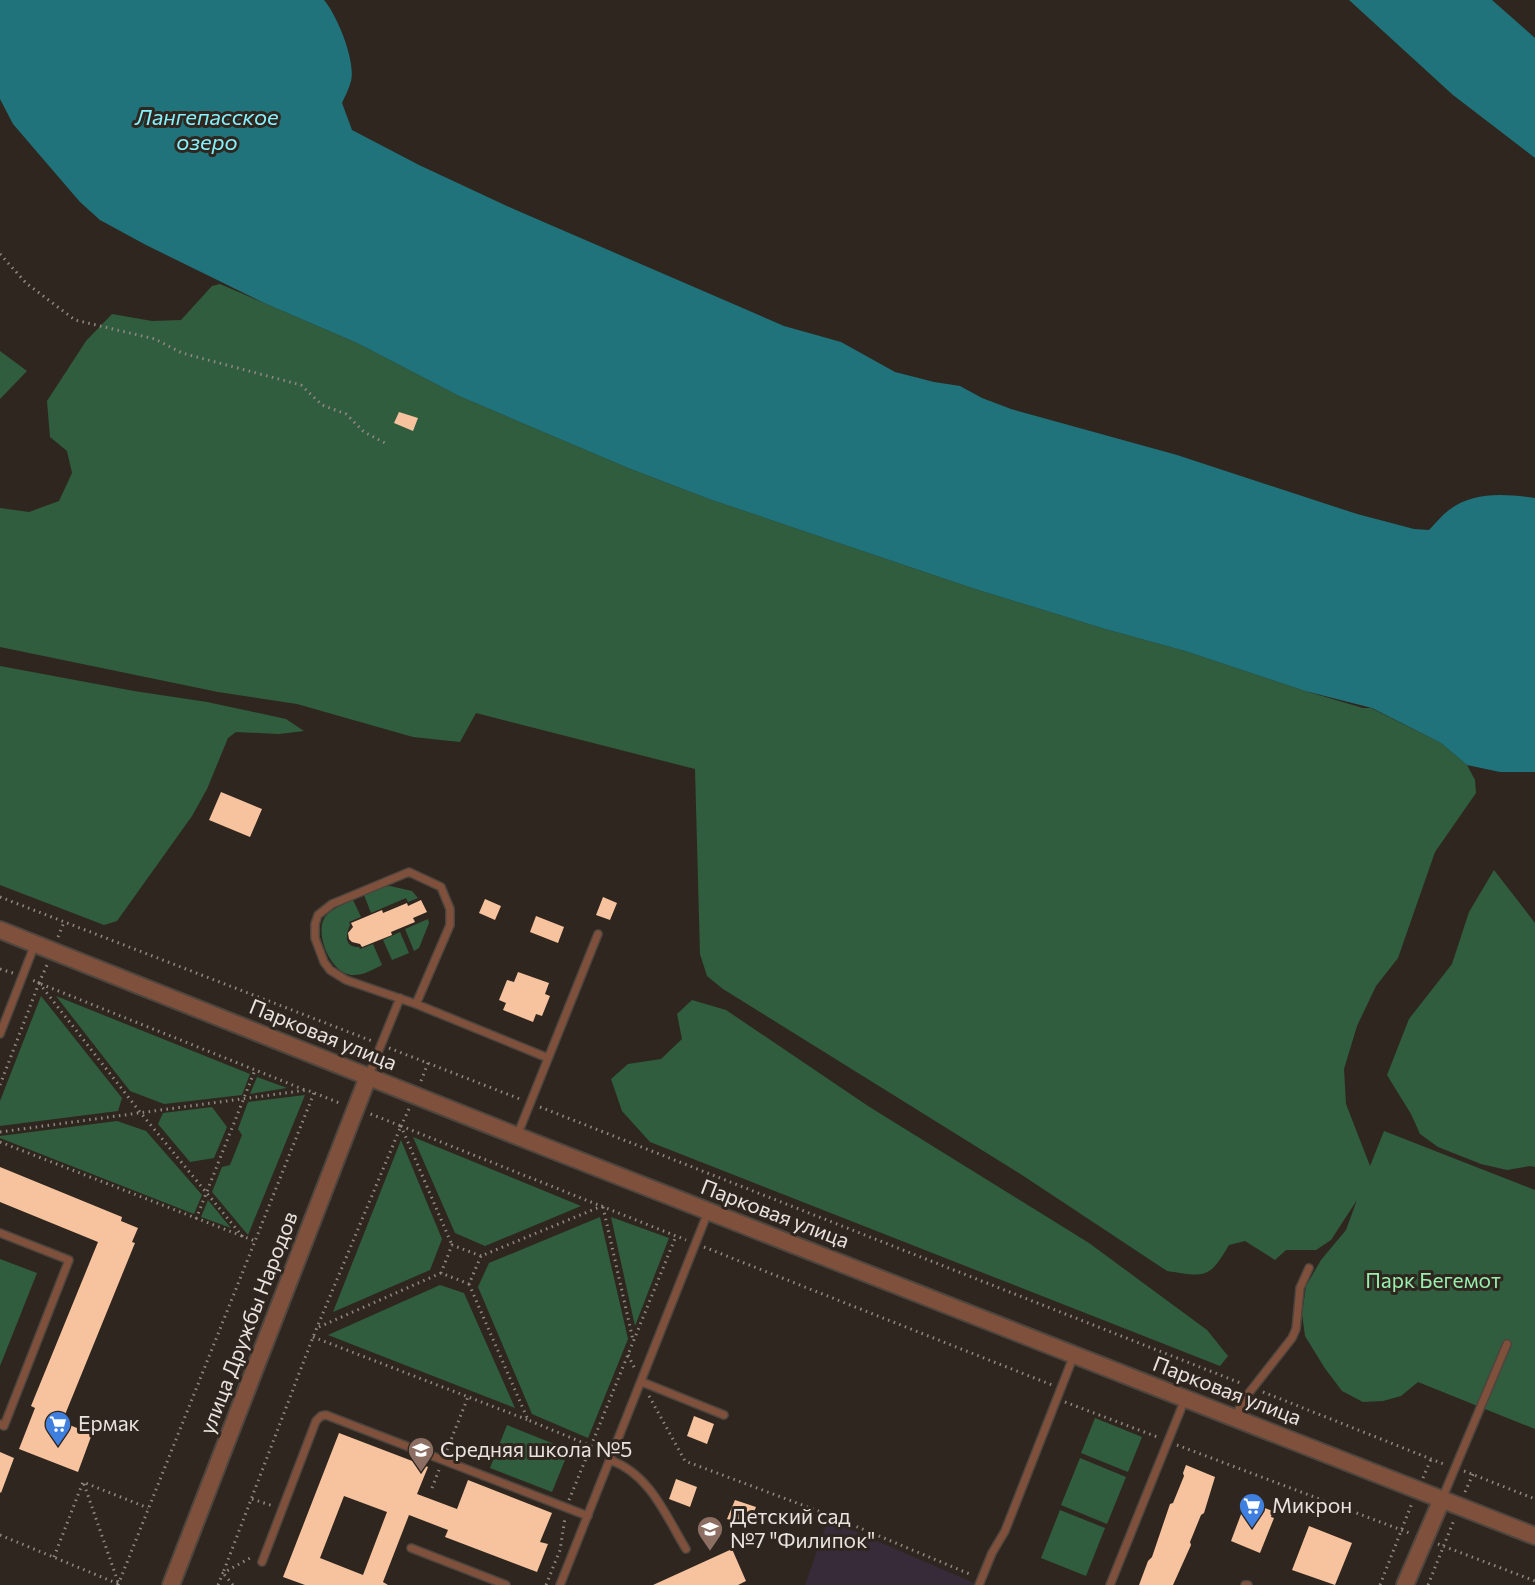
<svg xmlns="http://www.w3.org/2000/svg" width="1535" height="1585" font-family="Commissioner,sans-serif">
<rect width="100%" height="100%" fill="#2f271f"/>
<path fill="#372b39" d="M828 1520 979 1585H805Z"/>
<path fill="#305d3d" d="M220 284 357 343 459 396 628 468 709 499 972 588 1105 629 1185 651 1305 691 1363 708H1371L1441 743 1467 765 1475 780 1476 793 1435 852 1398 958 1376 986 1357 1026 1344 1069 1346 1104 1370 1166 1384 1131 1535 1190V1429L1418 1382 1401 1396 1383 1401 1363 1402 1342 1391 1324 1367 1305 1336 1302 1314 1306 1286 1321 1260 1346 1230 1357 1200 1331 1240 1316 1250H1286L1275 1260 1245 1241 1229 1245C1209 1279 1206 1277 1167 1271L1022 1175 723 989 707 976 700 954 695 769 476 713 460 742 413 737 297 704 218 692 0 647V508L29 512 59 501 72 473 67 451 50 437 47 401 86 341 112 314 152 321 181 320 212 286Z
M0 351 27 371 0 399Z
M0 666 134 691 207 702 286 719 304 731 279 734 236 732 228 738 207 789 192 816 117 921 104 925 0 885Z
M1494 870 1535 923V1167L1530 1166 1507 1170 1481 1164 1438 1147 1420 1134 1411 1114 1387 1075 1409 1019 1452 964 1469 912Z
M390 886 412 891 418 898 408 902 406 898 371 913 364 895 383 887Z
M353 900 361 917 349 922 350 925C346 934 343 947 359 947L360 949 373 944 382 965C372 970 362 976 351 975 331 973 314 934 325 917 332 908 343 905 353 900Z
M428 919 429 923 419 948 414 951 405 929Z
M400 932 409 953 392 960 383 940Z
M41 996 122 1098 118 1111 0 1126V1101Z
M56 996 250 1074 242 1095 164 1104 130 1091Z
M692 1000 726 1010 868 1106 1089 1243 1207 1330 1228 1356 1220 1366 650 1142 622 1111 611 1079 628 1064 661 1059 682 1039 677 1014Z
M257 1077 287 1088 250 1094Z
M305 1095 248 1235 212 1192 222 1167 230 1165 242 1135 238 1129 248 1102Z
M212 1107 227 1127 214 1158 190 1162 158 1124 163 1113Z
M117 1121 146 1131 202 1195 194 1214 0 1138V1136Z
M413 1137 581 1206 485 1246 455 1233Z
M401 1140 442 1239 430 1270 333 1312Z
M208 1200 231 1228 201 1217Z
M600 1217 628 1339 588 1438 532 1414 478 1287 489 1263Z
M611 1217 669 1238 635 1326Z
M0 1259 37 1273 0 1366Z
M440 1285 464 1293 515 1408 328 1335Z
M1095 1418 1142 1437 1128 1472 1081 1453Z
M507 1425 569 1450 552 1492 490 1468Z
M1080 1458 1126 1477 1107 1524 1061 1505Z
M1060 1510 1105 1528 1086 1576 1041 1558Z"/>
<path fill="#20737b" d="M0 0H324C337 15 356 61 351 81 349 89 345 96 342 103L352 130 419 165 509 207 784 326 841 342 895 372 934 382 960 386 982 398 1011 409 1177 455 1357 514 1414 529 1429 530C1435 524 1441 516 1449 510 1474 491 1505 494 1535 498V772H1500L1467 765 1441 743 1372 708 1305 691 1185 651 1105 629 972 588 709 499 628 468 459 396 357 343 264 303 146 245 100 220 80 202 13 124 0 99Z
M1349 0H1492L1535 38V158L1453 95Z"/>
<path fill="#f7c39f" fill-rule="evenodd" d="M399 412 418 418 413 431 394 423Z
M221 792 262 809 250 837 209 820Z
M603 897 617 903 610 920 596 915Z
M485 899 501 906 495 920 479 913Z
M421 900 427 912 413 918 415 922 391 932 392 935 362 947 360 944 352 942 349 939 348 933 353 927 351 923 382 910 383 913 407 903 408 906Z
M536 916 564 927 558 943 530 932Z
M518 972 549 983 545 994 550 996 542 1016 536 1014 533 1022 503 1010 506 1003 499 1000 507 980 514 982Z
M0 1167 122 1217 121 1221 138 1228 132 1242 135 1243 62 1422 92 1434 78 1472 19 1449 35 1408 31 1406 98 1242 0 1202Z
M694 1416 714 1424 707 1444 687 1436Z
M339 1433 428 1467 417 1494 457 1509 468 1480 552 1513 540 1542 548 1544 537 1572 445 1537 448 1530 409 1515 383 1582 388 1585H305L283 1577ZM344 1496 387 1512 363 1575 320 1558Z
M0 1452 14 1458 1 1493 0 1492Z
M1186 1465 1215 1477 1204 1513 1201 1515 1190 1542 1191 1545 1173 1585H1139L1148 1561 1152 1557 1170 1504 1173 1503 1184 1476 1183 1473Z
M676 1479 697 1487 690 1507 669 1499Z
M735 1500 756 1507 748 1527 727 1519Z
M1246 1501 1273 1511 1271 1517 1274 1518 1260 1553 1231 1541Z
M1309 1526 1352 1543 1335 1585 1292 1570Z
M732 1549 746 1581 738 1585H653Z"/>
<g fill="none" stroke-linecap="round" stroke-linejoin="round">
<g stroke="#4d453e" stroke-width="10">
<path id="service" d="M416 1004 450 925V909L441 887 409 872 332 904 318 915 315 924V938L324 962 330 970 346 980 416 1004 548 1058
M0 1034 35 944
M368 1077 400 998
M517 1136 598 934
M0 1233 69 1260 4 1426 0 1424
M642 1382 724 1415
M1235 1417 1245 1398 1292 1338 1296 1329 1300 1288 1309 1268
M610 1460C650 1474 666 1516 686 1549
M1442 1499 1507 1344
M411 1548 506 1585
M262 1562 316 1421 321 1416 326 1415 588 1516
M560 1585 708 1212
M979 1585 992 1553 1005 1531 1074 1355
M1110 1585 1185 1399
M1245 1585H1248"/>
</g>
<g stroke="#4d453e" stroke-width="20">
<path id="tertiary" d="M0 930 517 1136 1535 1536
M171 1585 368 1077
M1405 1585 1442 1499"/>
</g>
<path stroke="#908982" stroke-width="3" stroke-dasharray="1.5 4.5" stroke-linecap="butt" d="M0 254 26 283 75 320 155 339 182 353 301 385 322 405 346 414 364 432 387 444
M0 897 372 1041
M58 937 64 922
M0 969 13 973
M39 983 140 1112 243 1237
M39 983 47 965
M41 984 305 1090
M389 1048 520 1099
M421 1081 428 1063
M0 1085 39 983 30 979
M540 1107 1243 1384
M409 1109 401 1126 452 1245
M401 1126 686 1240
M0 1132 307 1090 342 1104
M0 1142 255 1241
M603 1207 633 1340
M196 1219 255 1070
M704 1247 1052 1385
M481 1256 452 1245 441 1273 469 1284 481 1256 602 1206
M469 1284 528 1420 591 1446 676 1236
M319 1327 441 1273
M313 1337 528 1420
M628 1355 635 1369
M1263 1392 1446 1465
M649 1396 685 1461 829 1515 972 1575
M1065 1402 1160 1438
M1177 1445 1412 1534
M447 1450 468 1397
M1464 1471 1535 1499
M1423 1478 1431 1459
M84 1484 118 1582
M432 1488 439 1470
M1465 1492 1473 1474
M252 1499 273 1506
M569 1500 591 1446
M0 1535 121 1585
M1438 1544 1535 1581
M54 1557 83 1482 148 1508
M118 1585 314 1093
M218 1585 223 1573 252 1557
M233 1585 223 1573 313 1337 401 1126 368 1113
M546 1585 560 1550 565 1518
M1380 1585 1412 1503
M1428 1585 1454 1520"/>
<use href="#service" stroke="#7f503c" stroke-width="7"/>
<use href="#tertiary" stroke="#7f503c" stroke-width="16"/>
</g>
<defs>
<g id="supermarket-pin" transform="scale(1.35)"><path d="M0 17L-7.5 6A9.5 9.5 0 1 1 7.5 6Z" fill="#3f7fe0" stroke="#2f271f"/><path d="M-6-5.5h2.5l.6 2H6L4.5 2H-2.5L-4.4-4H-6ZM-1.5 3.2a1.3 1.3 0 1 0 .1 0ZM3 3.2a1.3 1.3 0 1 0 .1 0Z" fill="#fff"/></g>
<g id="school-pin" transform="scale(1.35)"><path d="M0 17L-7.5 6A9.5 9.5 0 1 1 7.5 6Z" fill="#8d6e63" stroke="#2f271f"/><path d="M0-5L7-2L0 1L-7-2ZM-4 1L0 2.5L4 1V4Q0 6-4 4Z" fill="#fff"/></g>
</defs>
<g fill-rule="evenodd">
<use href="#supermarket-pin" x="58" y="1424"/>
<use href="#school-pin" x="421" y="1450"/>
<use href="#supermarket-pin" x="1252" y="1506"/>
<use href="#school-pin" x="710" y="1529"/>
</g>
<g text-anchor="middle" stroke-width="6" stroke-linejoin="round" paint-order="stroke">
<g font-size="21" fill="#e9e3de" stroke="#2f271f">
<text transform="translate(323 1035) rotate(22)" y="7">Парковая улица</text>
<text transform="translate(775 1214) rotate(21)" y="7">Парковая улица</text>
<text transform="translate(249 1323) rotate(-69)" y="7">улица Дружбы Народов</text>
<text transform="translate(1227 1391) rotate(21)" y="7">Парковая улица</text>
</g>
<g font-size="21" fill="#96efad" stroke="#2f271f">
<text x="1433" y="1288">Парк Бегемот</text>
</g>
<g font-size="21" fill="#e9e3de" stroke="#2f271f" text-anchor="start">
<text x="78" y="1431">Ермак</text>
<text x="440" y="1457">Средняя школа №5</text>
<text x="1272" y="1513">Микрон</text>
<text x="730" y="1524">Детский сад<tspan x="730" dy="24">№7 "Филипок"</tspan></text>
</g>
<g font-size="22" font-style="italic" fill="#85f1fc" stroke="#2f271f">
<text x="207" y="125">Лангепасское<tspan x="207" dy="25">озеро</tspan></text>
</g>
</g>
</svg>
